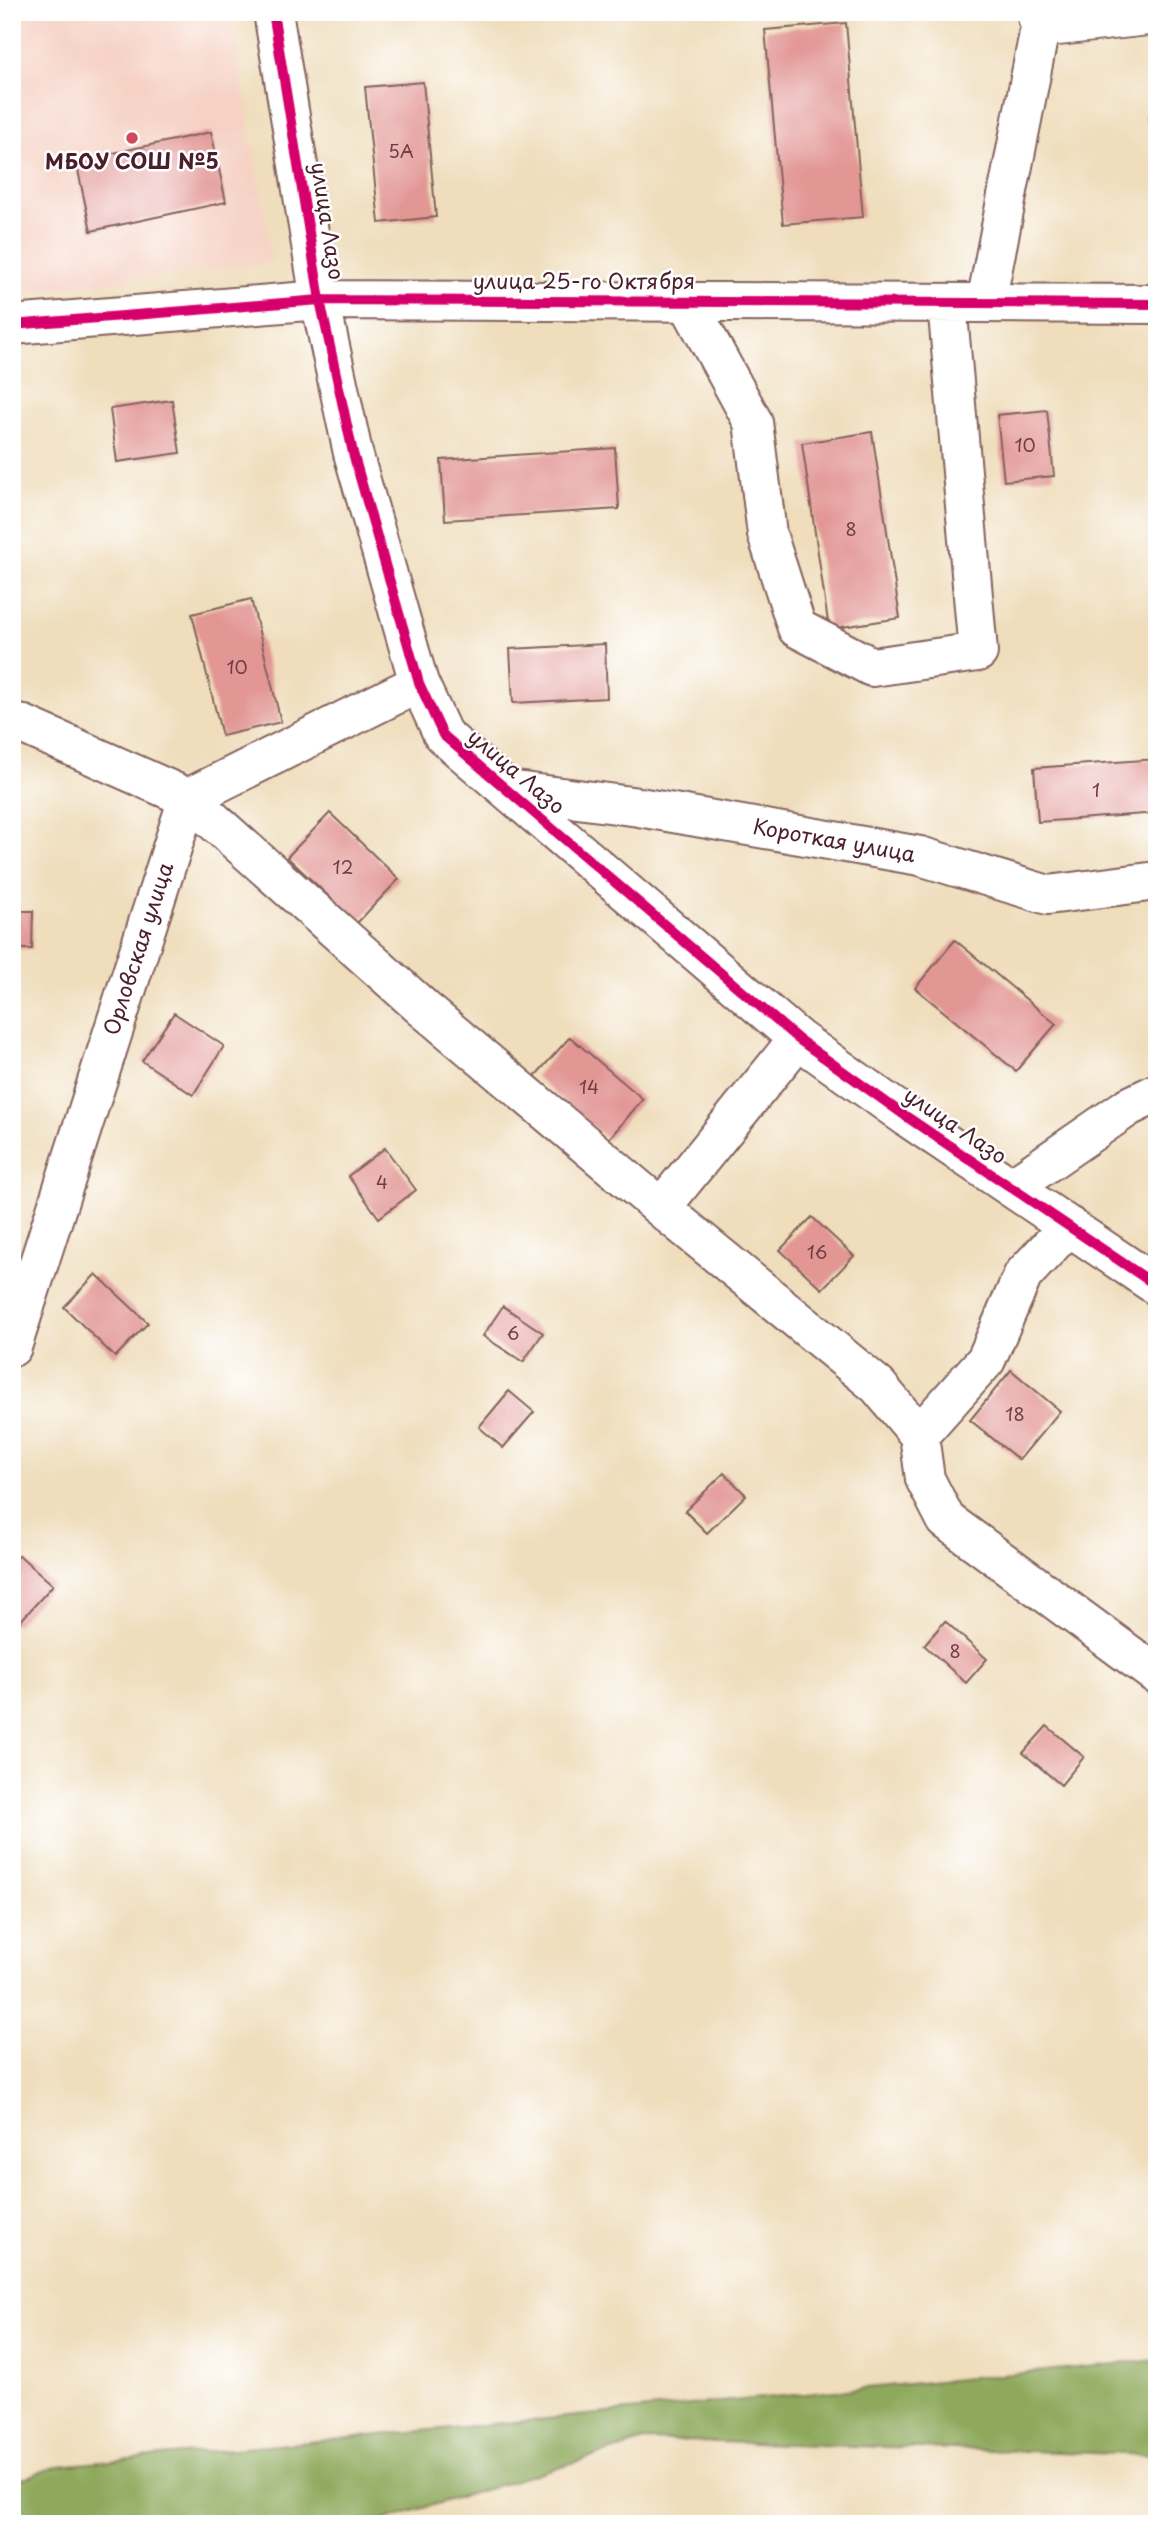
<svg xmlns="http://www.w3.org/2000/svg" width="1169" height="2536" font-family="'Playpen Sans',sans-serif">
<rect width="100%" height="100%" fill="#fff"/>
<filter id="ink" filterUnits="userSpaceOnUse"><feTurbulence type="fractalNoise" baseFrequency=".0143" numOctaves="2"/><feDisplacementMap in="SourceGraphic" scale="14" xChannelSelector="R" yChannelSelector="G"/><feConvolveMatrix kernelMatrix="1 2 1 2 8 2 1 2 1" color-interpolation-filters="sRGB"/></filter>
<filter id="wash" filterUnits="userSpaceOnUse"><feTurbulence type="fractalNoise" baseFrequency=".00686" numOctaves="4" result="noise"/><feDisplacementMap in="SourceGraphic" scale="28" xChannelSelector="R" yChannelSelector="G"/><feGaussianBlur stdDeviation="1.57" result="paint"/><feColorMatrix in="noise" values="0 0 0 0 0 0 0 0 0 0 0 0 0 0 0 0 0 1.4 0 .05"/><feComposite in="paint" operator="in"/></filter>
<g filter="url(#wash)">
<rect width="100%" height="100%" fill="#efddbb"/>
<path fill="#f6d2c4" d="M12 12H231L272 263 12 294Z"/>
<path fill="#8ea95b" stroke="#6c6443" stroke-width="2" d="M1157 2360V2455L648 2440 370 2524H12V2482L58 2466Z"/>
<g id="blocks">
<path fill="#e29795" d="M846 23 863 217 783 224 765 30Z
M423 82 436 217 379 223 365 87Z
M1157 115V165H1155L1149 116Z
M211 132 226 202 91 231 76 161Z
M172 400 180 453 117 462 110 409Z
M1047 410 1054 476 1004 481 997 415Z
M872 432 900 618 829 629 802 443Z
M615 448 619 509 445 520 441 460Z
M251 599 281 722 222 736 192 614Z
M605 644 607 698 513 703 510 649Z
M1157 759V813L1038 822 1034 768Z
M330 813 399 879 357 923 287 857Z
M12 911H33L32 949H12Z
M955 940 1056 1024 1016 1071 915 988Z
M174 1013 224 1046 193 1095 142 1061Z
M570 1037 643 1099 608 1140 535 1076Z
M385 1148 416 1190 379 1218 348 1176Z
M812 1217 854 1256 822 1289 780 1250Z
M96 1274 148 1323 115 1357 64 1307Z
M503 1306 543 1333 523 1362 483 1336Z
M1011 1370 1060 1411 1019 1460 970 1420Z
M509 1391 534 1412 503 1448 479 1427Z
M724 1473 746 1495 707 1533 685 1511Z
M19 1555 53 1585 17 1625 12 1622V1562Z
M945 1621 987 1659 966 1683 924 1645Z
M1047 1726 1084 1757 1061 1785 1023 1753Z"/>
</g>
</g>
<g filter="url(#ink)">
<use href="#blocks" fill-opacity="0" stroke="#84625d" stroke-width="2"/>
<g fill="none" stroke-linecap="round" stroke-linejoin="round">
<g stroke="#84625d" stroke-width="42">
<path id="minor" d="M273 12 320 300 353 453 419 683 443 735 798 1039 907 1117 1157 1286
M1040 28 1157 15
M687 301 753 422 767 534 797 628 872 667 978 652 947 303
M986 303 1040 28 1036 12
M12 325 320 300 1157 304
M12 723 24 725 188 798 424 1009 661 1208 878 1386 919 1435 925 1479 946 1520 1157 1675
M508 790 639 807 920 856 1048 895 1157 881
M1012 1187 1128 1107 1157 1093
M661 1208 798 1039
M12 1347 188 798 419 683
M919 1435 986 1360 1023 1275 1069 1226"/>
</g>
<use href="#minor" stroke="#fff" stroke-width="38"/>
<g stroke="#fff" stroke-width="15">
<path id="cycleway" d="M273 12 320 300 353 453 419 683 443 735 798 1039 907 1117 1157 1286
M12 325 320 300 1157 304"/>
</g>
<use href="#cycleway" stroke="#d6006c" stroke-width="10"/>
</g>
</g>
<circle fill="#d1495b" stroke="#fff" stroke-width="2.5" cx="132" cy="138" r="7"/>
<g text-anchor="middle" stroke-width="5" stroke-linejoin="round" paint-order="stroke">
<g font-size="18" fill="#703d46">
<text x="401" y="158">5А</text>
<text x="1025" y="452">10</text>
<text x="851" y="536">8</text>
<text x="237" y="674">10</text>
<text x="1096" y="797">1</text>
<text x="343" y="874">12</text>
<text x="589" y="1094">14</text>
<text x="382" y="1189">4</text>
<text x="817" y="1259">16</text>
<text x="513" y="1340">6</text>
<text x="1015" y="1421">18</text>
<text x="955" y="1658">8</text>
</g>
<g font-size="21" font-weight="bold" fill="#4a1f2b" stroke="#fff">
<text x="132" y="169">МБОУ СОШ №5</text>
</g>
<g font-size="21" fill="#4a1f2b" stroke="#fff">
<text transform="translate(327 221) rotate(81)" y="7">улица Лазо</text>
<text x="584" y="289">улица 25-го Октября</text>
<text transform="translate(516 772) rotate(40)" y="7">улица Лазо</text>
<text transform="translate(834 841) rotate(10)" y="7">Короткая улица</text>
<text transform="translate(139 949) rotate(-72)" y="7">Орловская улица</text>
<text transform="translate(955 1126) rotate(34)" y="7">улица Лазо</text>
</g>
</g>
<rect width="1169" height="2536" fill="none" stroke="#fff" stroke-width="42"/>
</svg>
